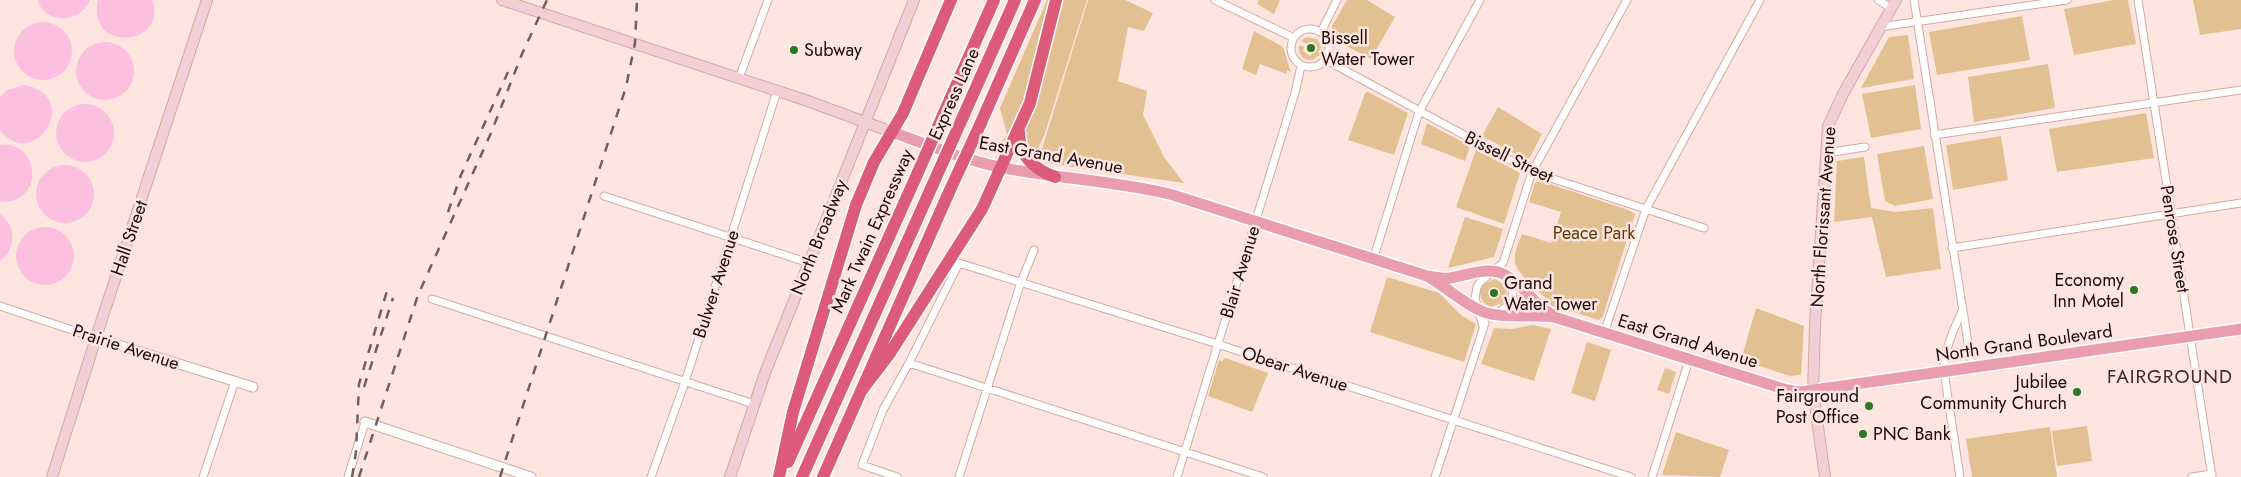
<svg xmlns="http://www.w3.org/2000/svg" width="2241" height="477" font-family="Jost,sans-serif">
<rect width="100%" height="100%" fill="#ffe5e0"/>
<path fill="#e3c091" d="M1047 0H1052C1042 38 1028 121 1002 148L997 147 1007 135 1000 108Z
M1061 0H1087L1044 136 1033 159C1021 142 1023 133 1032 115Z
M1088 0H1125L1153 13 1144 31 1128 27 1118 81 1147 91 1143 115 1164 157 1184 183 1038 162Z
M1259 0H1280L1274 14 1257 4Z
M1347 0H1367L1395 17 1371 59 1333 39 1332 26Z
M2114 0H2128L2136 44 2074 55 2064 9Z
M2193 0H2241V29L2200 35Z
M2022 16 2030 60 1937 75 1929 32Z
M1254 31 1283 47 1291 72 1287 70V74L1260 64 1256 75 1242 69Z
M1908 35 1914 79 1861 88 1889 37Z
M1307 37 1317 39 1321 45 1320 55 1312 60C1303 61 1298 54 1299 45L1304 47 1303 51 1310 56 1317 47 1309 42 1307 44 1301 41Z
M2048 64 2055 108 1974 122 1968 77Z
M1915 85 1921 129 1871 138 1862 94Z
M1368 92 1408 113 1394 155 1348 140 1365 93Z
M1498 107 1542 134 1528 161 1482 136Z
M2146 113 2154 158 2057 172 2049 129Z
M1427 123 1470 146 1465 161 1421 144Z
M2001 136 2008 180 1953 190 1946 145Z
M1924 146 1933 199 1895 206 1885 201 1877 154Z
M1476 150 1520 173 1504 224 1456 207Z
M1864 157 1871 208 1896 212 1933 208 1941 269 1886 277 1872 217 1834 222 1837 161Z
M1541 181 1628 210 1635 214 1603 316 1599 320 1550 305 1551 301C1541 295 1515 272 1515 261 1514 252 1519 242 1522 234L1551 243 1561 212 1529 202 1535 183Z
M1465 217 1503 229 1494 257 1448 268Z
M1387 277 1439 293 1462 316 1476 324 1464 362 1370 332Z
M1495 279 1506 286 1507 295 1503 303 1490 307C1480 302 1478 294 1483 284Z
M1756 308 1804 326 1801 375 1790 376 1741 360Z
M1533 325 1551 329 1534 381 1481 364 1494 328 1512 329Z
M1587 342 1611 350 1595 401 1571 393Z
M1225 358 1268 373 1252 412 1208 396 1219 360 1222 361Z
M1665 368 1676 372 1669 394 1657 390Z
M2087 426 2092 461 2057 466 2052 431Z
M2050 427 2057 477H1972L1966 439Z
M1676 432 1729 450 1720 477 1662 475Z"/>
<path fill="#fcbfdf" d="M37 0H90C80 24 46 25 37 0Z
M98 0H152C169 46 86 54 98 0Z
M14 51a29 29 0 1 1 58 0a29 29 0 1 1-58 0Z
M76 71a29 29 0 1 1 58 0a29 29 0 1 1-58 0Z
M24 85C84 95 34 174 0 130V97L7 90Z
M56 133a29 29 0 1 1 58 0a29 29 0 1 1-58 0Z
M0 145C39 139 47 203 0 202Z
M36 194a29 29 0 1 1 58 0a29 29 0 1 1-58 0Z
M0 214C16 226 17 248 0 261Z
M16 256a29 29 0 1 1 58 0a29 29 0 1 1-58 0Z"/>
<g fill="none" stroke-linecap="round" stroke-linejoin="round">
<g stroke="#d3aaa2" stroke-width="9">
<path id="minor" d="M1215 0 1294 38
M1878 0 1891 8
M1914 0 1972 368
M2138 0 2212 477
M1880 27 2067 0
M1291 48a19 19 0 1 1 38 0a19 19 0 1 1-38 0Z
M1321 32 1337 0
M1326 60 1532 172 1704 228
M739 78 768 0
M1934 135 2241 90
M1826 153 1865 147
M604 196 809 263
M1952 248 2241 203
M1373 260 1419 112 1480 0
M432 299 754 404
M0 306 96 338
M1495 315 1510 304 1513 293 1509 279
M1483 326 1475 299 1477 287 1480 282 1503 263 1532 172 1627 0
M1604 333 1646 209 1760 0
M909 363 1263 477
M203 477 235 381
M348 477 365 422
M651 477 685 382 777 91
M897 477 862 465 883 410 909 363 959 263 1211 342 1631 477
M959 477 1021 282 1034 250
M1177 477 1295 93 1301 66
M1435 477 1485 323
M1652 477 1689 360
M1960 477 1944 372C1944 350 1953 331 1962 311
M2192 477 2212 474"/>
</g>
<g stroke="#d3aaa2" stroke-width="11">
<path id="tertiary" d="M96 338 253 387
M365 422 531 477"/>
</g>
<g stroke="#d3aaa2" stroke-width="12">
<path id="secondary" d="M502 0 805 100 892 132
M52 477 101 322 207 0
M730 477 765 373 914 0
M1825 477 1813 391 1815 325 1828 126 1844 92 1896 0"/>
</g>
<g stroke="#fff" stroke-width="14">
<path id="primary" d="M892 132C929 145 966 161 1004 168 1060 179 1118 181 1173 195L1427 276C1435 277 1443 279 1450 278 1469 275 1490 265 1507 276 1524 286 1534 304 1551 314
M1427 276C1445 286 1470 309 1487 313 1509 319 1532 314 1554 317L1787 390 1800 392 2241 329"/>
</g>
<g stroke="#fff" stroke-width="15">
<path id="motorway" d="M944 113 994 0
M962 119 1015 0
M980 125 1035 0
M1019 132C1019 156 1034 169 1055 177
M861 391 890 353 982 209 1030 103 1056 0
M788 462 915 179
M779 477 793 412 856 205 874 162 903 113 951 0
M802 477 933 184
M823 477 950 190"/>
</g>
<use href="#minor" stroke="#fff" stroke-width="7"/>
<use href="#tertiary" stroke="#fff" stroke-width="9"/>
<use href="#secondary" stroke="#f4ced6" stroke-width="10"/>
<use href="#primary" stroke="#e99dae" stroke-width="11"/>
<use href="#motorway" stroke="#db5b78" stroke-width="12"/>
<path stroke="#715f5b" stroke-width="2.5" stroke-dasharray="9 9" stroke-linecap="butt" d="M448 212 461 175 508 72
M364 387 393 298
M352 477 356 452 359 384 387 291
M359 477 418 295 491 133 522 54 547 0
M500 477 626 87 635 43 637 0"/>
<g stroke="#fff" stroke-width="15" stroke-linecap="butt">
<path id="motorway-bridge" d="M915 179 944 113
M933 184 962 119
M950 190 980 125"/>
</g>
<use href="#motorway-bridge" stroke="#db5b78" stroke-width="12"/>
</g>
<g fill="#29771f" stroke="#ffe5e0" stroke-width="2">
<circle cx="1311" cy="48" r="5"/>
<circle cx="794" cy="50" r="5"/>
<circle cx="2134" cy="290" r="5"/>
<circle cx="1494" cy="293" r="5"/>
<circle cx="2077" cy="392" r="5"/>
<circle cx="1869" cy="406" r="5"/>
<circle cx="1863" cy="434" r="5"/>
</g>
<g text-anchor="middle" stroke-width="5" stroke-linejoin="round" paint-order="stroke">
<g font-size="18" fill="#190c09" stroke="#ffe5e0" text-anchor="start">
<text x="1321" y="44">Bissell<tspan x="1321" dy="21">Water Tower</tspan></text>
<text x="804" y="56">Subway</text>
<text x="2124" y="286" text-anchor="end">Economy<tspan x="2124" dy="21">Inn Motel</tspan></text>
<text x="1504" y="289">Grand<tspan x="1504" dy="21">Water Tower</tspan></text>
<text x="2067" y="388" text-anchor="end">Jubilee<tspan x="2067" dy="21">Community Church</tspan></text>
<text x="1859" y="402" text-anchor="end">Fairground<tspan x="1859" dy="21">Post Office</tspan></text>
<text x="1873" y="440">PNC Bank</text>
</g>
<g font-size="18" fill="#190c09" stroke="#ffe5e0">
<text transform="translate(954 94) rotate(-66)" y="6">Express Lane</text>
<text transform="translate(1051 155) rotate(10)" y="6">East Grand Avenue</text>
<text transform="translate(1509 157) rotate(26)" y="6">Bissell Street</text>
<text transform="translate(1823 217) rotate(-86)" y="6">North Florissant Avenue</text>
<text transform="translate(872 231) rotate(-66)" y="6">Mark Twain Expressway</text>
<text transform="translate(819 237) rotate(-68)" y="6">North Broadway</text>
<text transform="translate(129 238) rotate(-71)" y="6">Hall Street</text>
<text transform="translate(2175 239) rotate(81)" y="6">Penrose Street</text>
<text transform="translate(1240 272) rotate(-73)" y="6">Blair Avenue</text>
<text transform="translate(716 284) rotate(-72)" y="6">Bulwer Avenue</text>
<text transform="translate(1688 341) rotate(17)" y="6">East Grand Avenue</text>
<text transform="translate(2024 343) rotate(-8)" y="6">North Grand Boulevard</text>
<text transform="translate(126 347) rotate(18)" y="6">Prairie Avenue</text>
<text transform="translate(1295 369) rotate(18)" y="6">Obear Avenue</text>
</g>
<g font-size="18" fill="#5b3c03" stroke="#ffe5e0">
<text x="1594" y="239">Peace Park</text>
</g>
<g font-size="19" letter-spacing="1" fill="#462721" stroke="#ffe5e0">
<text x="2170" y="383">FAIRGROUND</text>
</g>
</g>
</svg>
